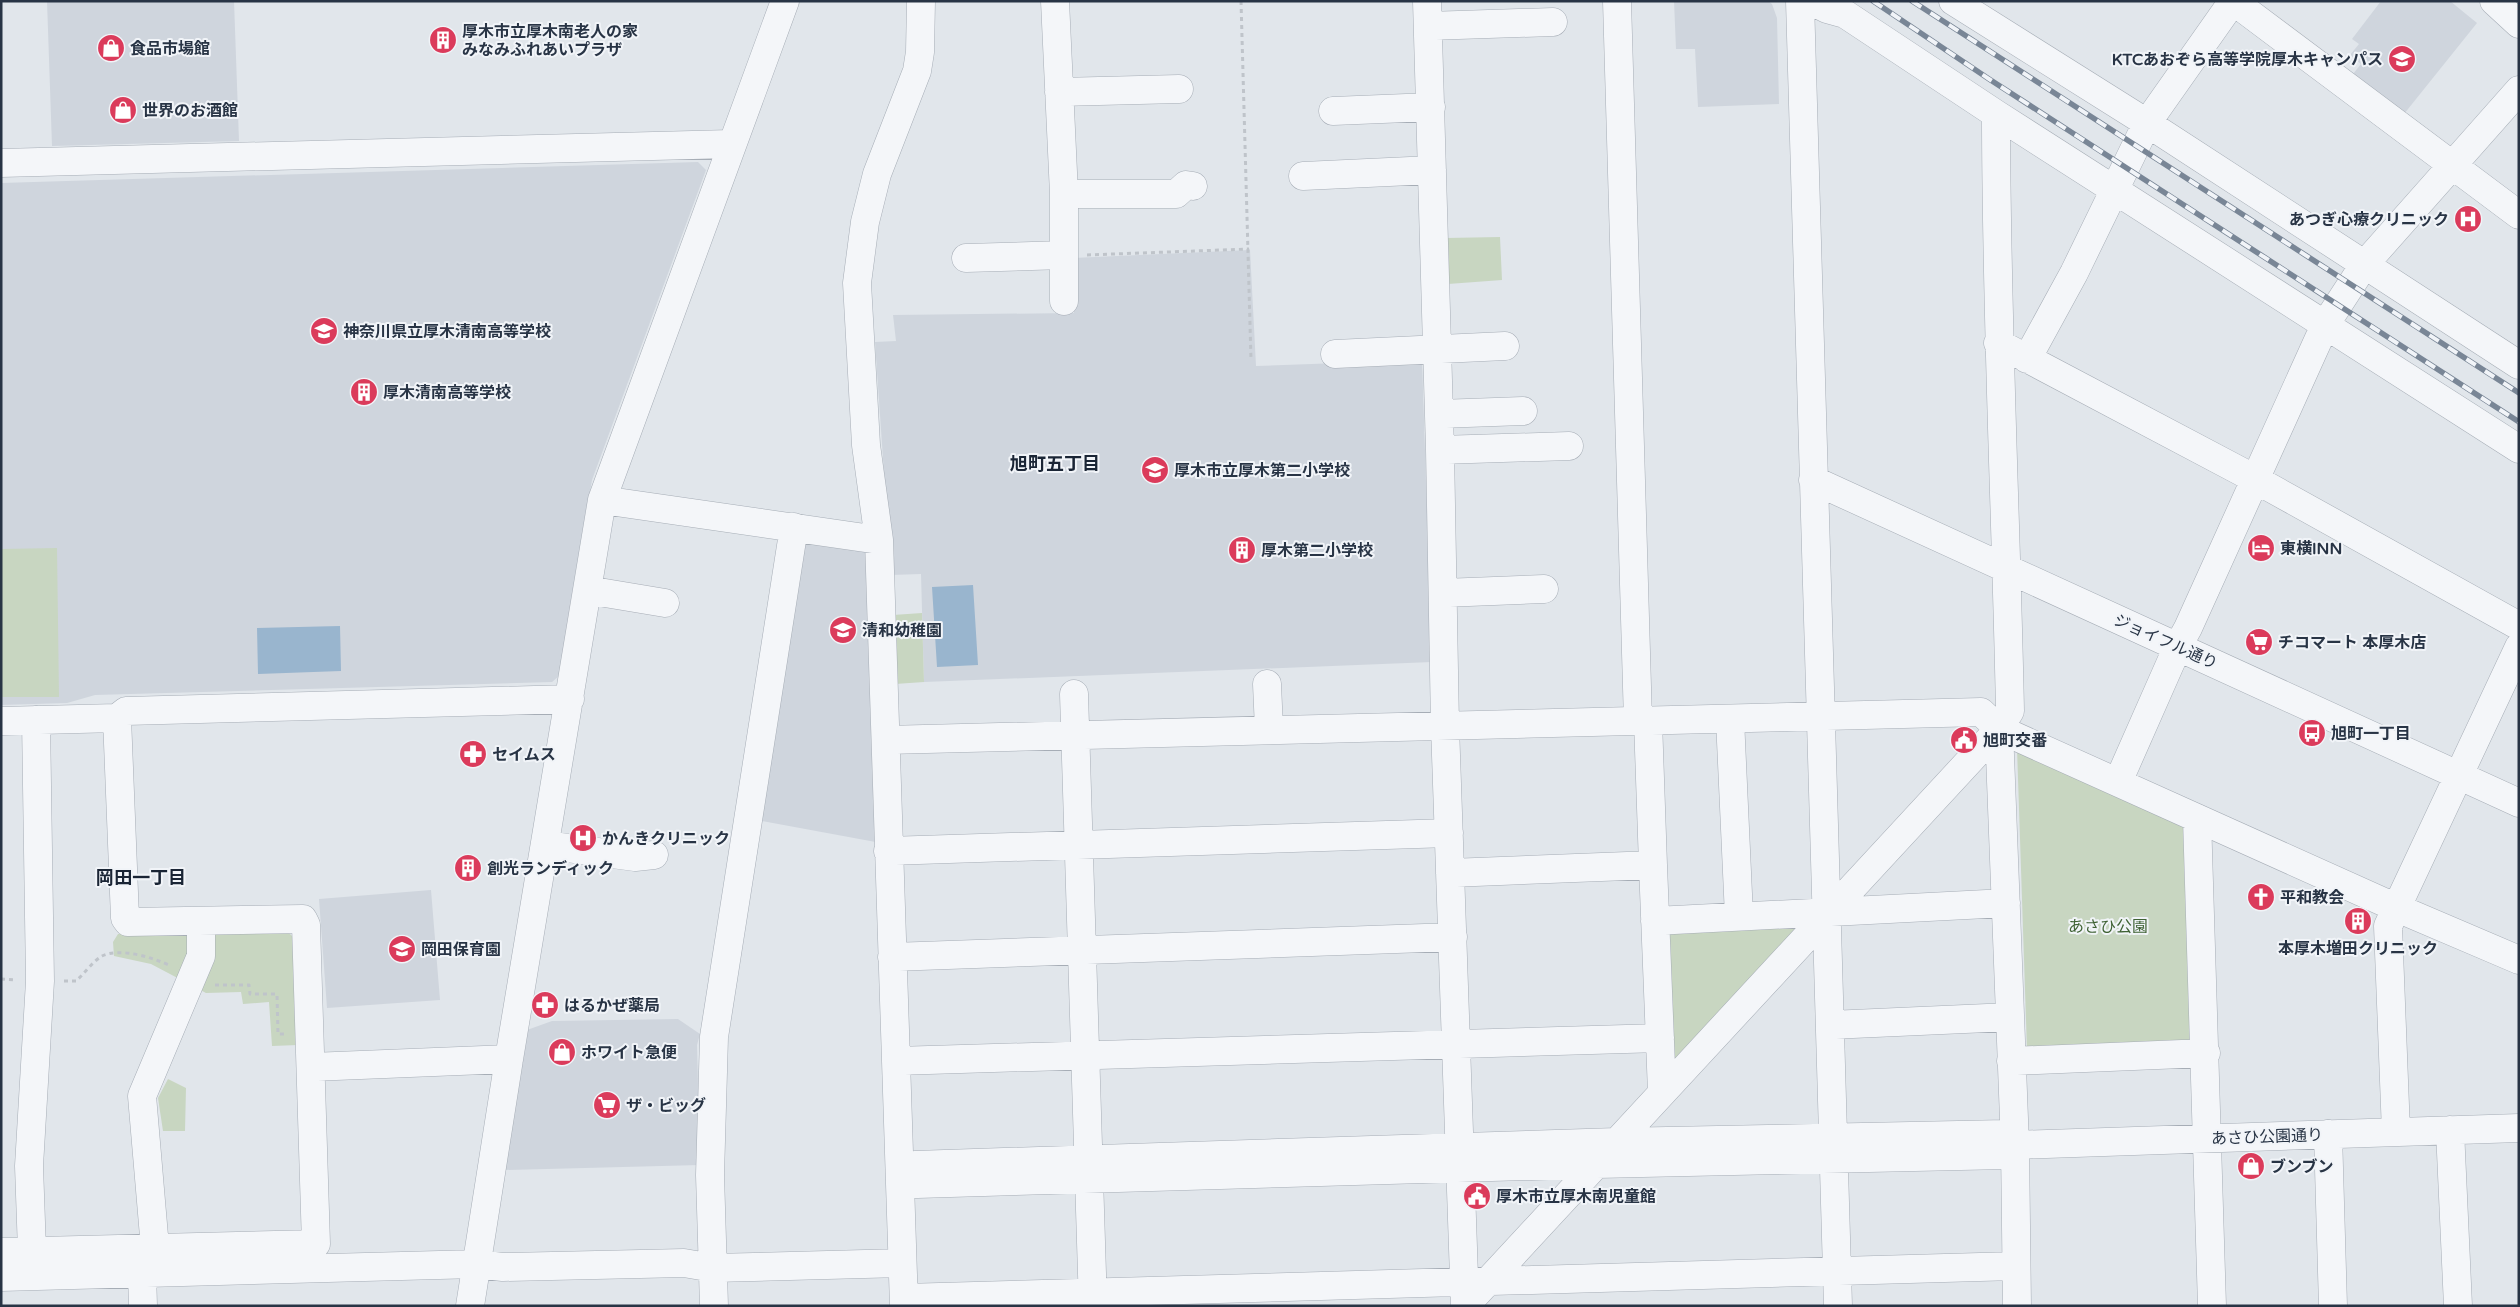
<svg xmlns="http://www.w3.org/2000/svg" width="2520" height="1307" font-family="'Varela Round','Noto Sans JP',sans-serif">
<rect width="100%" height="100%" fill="#e1e6eb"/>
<path fill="#cfd5dd" d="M47 1H234L239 141 52 146Z
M1674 1H1768L1772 4 1777 18 1779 104 1698 107 1695 49H1676Z
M2381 1H2450L2477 23 2400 119 2349 79 2361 64 2350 55 2359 44 2352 39Z
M698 162 706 170 592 480 559 676 552 682 95 695 67 703 1 705V183Z
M1250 250 1256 366 1422 360 1432 662 924 682 921 574 891 575 875 342 896 341 893 315 1074 313 1073 258Z
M801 540 867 548 881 843 756 820Z
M431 890 440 1000 327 1008 319 899Z
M678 1019 700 1034 697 1045 700 1165 504 1170 527 1030 552 1021Z"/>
<path fill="#c8d6c1" d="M1500 237 1502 280 1448 284 1446 238Z
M57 548 59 697H1V549Z
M922 613 924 682 895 684 893 615Z
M2017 748 2186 825 2195 1045 2027 1050Z
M1803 919V929L1671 1077 1666 926Z
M289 933 293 937 298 1045 272 1046 269 1002 243 1004 241 992 206 993 151 964 114 956 113 942 118 934Z
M168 1079 186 1088 185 1131H163L158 1098Z"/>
<path fill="#99b5ce" d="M973 585 978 665 937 667 932 587Z
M340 626 341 671 258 674 257 628Z"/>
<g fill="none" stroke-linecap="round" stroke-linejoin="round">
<g stroke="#a6adb6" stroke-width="29">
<path id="minor" d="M1055 1 1064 194V301
M1427 1 1440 450 1445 726 1465 1306
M1617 1 1638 721
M1800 1 1838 1306
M1811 1 1827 9 1845 14 1996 114 2519 449
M1953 1 2147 123 2519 365
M2233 1 2519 215
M2494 1 2519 24
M1428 26 1553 22
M1059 92 1179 89
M1333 111 1431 107
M1 163 731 144
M1303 176 1432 170
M1064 194H1176L1186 185 1193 186
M966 258 1064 255
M1998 343 2242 472 2519 626
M1335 354 1505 346
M2027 359 2074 273 2147 123 2233 1
M1439 414 1523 411
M1440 450 1569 446
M1813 480 2519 803
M602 500 879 540
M587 590 665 603
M1443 593 1544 589
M1267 684 1269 729
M1074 694 1093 1306
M1730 719 1739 916
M1 721 117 718 126 711 570 699
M1648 721 1653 865
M1999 729 2015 1145 2017 1306
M886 740 1981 712 1999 729 2397 908 2519 960
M2118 782 2178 646 2188 628 2325 325 2364 265 2519 90
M2197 818 2212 1306
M545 845 635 857 654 855
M888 851 1449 833
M1450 873 1653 865 1662 1092
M1655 921 2006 903
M892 957 1453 937
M1830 1025 2010 1017
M896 1061 1660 1038
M2011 1061 2206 1053
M311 1067 509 1059
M2450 1130 2458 1306
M2396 1132 2388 926 2519 647
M2006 1134 2015 1145 2006 1155 1597 1164 917 1184 901 1174 915 1165 1617 1142Z
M2328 1134 2333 1306
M2015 1145 2519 1128
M155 1248 142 1096 201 956V922
M32 1251 29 1166 40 981 36 720
M1 1252 316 1244 306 925 303 919 128 922 125 918 117 718
M142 1273 143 1306
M1 1277 476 1264 503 1267 684 1263 713 1268 902 1263
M904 1298 2015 1266
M470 1306 509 1059 602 500 785 1
M714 1306 710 1175 714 1037 794 527
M904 1306 879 540 866 445 857 283 865 222 877 174 917 71 920 52 921 1
M1465 1306 1999 729 2010 711C2006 512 1996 313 1996 114"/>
</g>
<path stroke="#bfc4ca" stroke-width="3" stroke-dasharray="4 4" stroke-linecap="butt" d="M1241 1 1251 360
M1087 255 1249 249
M1 979 16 980
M64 981H76C84 974 93 961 102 956 121 947 154 958 171 966
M215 985H249L250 994H277L278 1034H285"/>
<use href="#minor" stroke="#f4f6f9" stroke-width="28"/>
<g stroke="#798696" stroke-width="5.5">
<path id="rail" d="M1873 1 1989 79 2519 422
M1912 1 2519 393"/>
</g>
<use href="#rail" stroke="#f1f4f8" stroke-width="4" stroke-dasharray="11" stroke-linecap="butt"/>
</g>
<defs>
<g id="building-disc" transform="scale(1.4375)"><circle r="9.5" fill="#db3b5b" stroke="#f1f4f8"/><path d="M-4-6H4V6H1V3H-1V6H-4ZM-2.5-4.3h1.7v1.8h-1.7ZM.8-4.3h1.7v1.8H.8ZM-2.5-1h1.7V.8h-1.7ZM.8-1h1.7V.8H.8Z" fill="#fff"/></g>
<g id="shop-disc" transform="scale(1.4375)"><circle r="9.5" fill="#db3b5b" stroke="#f1f4f8"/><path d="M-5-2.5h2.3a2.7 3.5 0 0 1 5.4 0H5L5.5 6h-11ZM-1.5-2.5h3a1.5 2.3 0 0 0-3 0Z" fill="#fff"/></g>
<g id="university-disc" transform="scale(1.4375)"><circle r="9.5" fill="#db3b5b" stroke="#f1f4f8"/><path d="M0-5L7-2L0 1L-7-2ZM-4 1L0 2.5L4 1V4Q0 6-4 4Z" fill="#fff"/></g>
<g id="hospital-disc" transform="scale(1.4375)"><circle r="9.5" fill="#db3b5b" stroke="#f1f4f8"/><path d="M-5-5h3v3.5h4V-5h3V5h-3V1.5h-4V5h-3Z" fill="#fff"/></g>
<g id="school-disc" transform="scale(1.4375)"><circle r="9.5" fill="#db3b5b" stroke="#f1f4f8"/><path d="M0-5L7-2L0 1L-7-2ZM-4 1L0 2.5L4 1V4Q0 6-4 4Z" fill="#fff"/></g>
<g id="hotel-disc" transform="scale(1.4375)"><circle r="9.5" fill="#db3b5b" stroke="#f1f4f8"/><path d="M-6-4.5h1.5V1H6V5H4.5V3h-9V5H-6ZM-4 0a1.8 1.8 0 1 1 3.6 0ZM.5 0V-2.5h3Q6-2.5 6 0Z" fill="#fff"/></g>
<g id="supermarket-disc" transform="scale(1.4375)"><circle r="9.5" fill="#db3b5b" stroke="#f1f4f8"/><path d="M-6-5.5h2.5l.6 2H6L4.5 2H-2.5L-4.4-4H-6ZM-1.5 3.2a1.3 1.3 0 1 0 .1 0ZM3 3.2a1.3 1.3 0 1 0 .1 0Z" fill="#fff"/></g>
<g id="bus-disc" transform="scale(1.4375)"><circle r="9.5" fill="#db3b5b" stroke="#f1f4f8"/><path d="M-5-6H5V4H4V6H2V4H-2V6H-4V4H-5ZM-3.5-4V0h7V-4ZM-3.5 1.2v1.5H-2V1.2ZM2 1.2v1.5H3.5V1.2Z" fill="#fff"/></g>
<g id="civic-disc" transform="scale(1.4375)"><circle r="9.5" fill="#db3b5b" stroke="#f1f4f8"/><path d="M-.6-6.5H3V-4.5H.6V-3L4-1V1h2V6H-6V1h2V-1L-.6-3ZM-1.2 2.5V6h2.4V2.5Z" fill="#fff"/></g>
<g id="pharmacy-disc" transform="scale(1.4375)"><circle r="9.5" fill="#db3b5b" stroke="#f1f4f8"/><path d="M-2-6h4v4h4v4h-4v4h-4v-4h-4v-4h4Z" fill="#fff"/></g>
<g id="church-disc" transform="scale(1.4375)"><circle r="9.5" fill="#db3b5b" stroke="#f1f4f8"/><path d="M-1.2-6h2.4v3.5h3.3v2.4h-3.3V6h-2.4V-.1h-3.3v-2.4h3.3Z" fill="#fff"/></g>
</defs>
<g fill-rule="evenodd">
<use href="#building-disc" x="443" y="40"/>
<use href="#shop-disc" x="111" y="48"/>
<use href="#university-disc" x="2402" y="59"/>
<use href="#shop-disc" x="123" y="110"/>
<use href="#hospital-disc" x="2468" y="219"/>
<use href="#school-disc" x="324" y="331"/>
<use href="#building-disc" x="364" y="392"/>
<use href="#school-disc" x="1155" y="470"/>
<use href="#hotel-disc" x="2261" y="548"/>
<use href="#building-disc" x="1242" y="550"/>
<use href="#school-disc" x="843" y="630"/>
<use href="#supermarket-disc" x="2259" y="642"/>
<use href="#bus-disc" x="2312" y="733"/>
<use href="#civic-disc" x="1964" y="740"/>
<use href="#pharmacy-disc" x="473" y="754"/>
<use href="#hospital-disc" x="583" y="838"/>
<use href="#building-disc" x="468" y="868"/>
<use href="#church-disc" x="2261" y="897"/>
<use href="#building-disc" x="2358" y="921"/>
<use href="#school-disc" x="402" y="949"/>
<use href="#pharmacy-disc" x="545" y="1005"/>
<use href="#shop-disc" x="562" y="1052"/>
<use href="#supermarket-disc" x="607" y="1105"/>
<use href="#shop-disc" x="2251" y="1166"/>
<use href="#civic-disc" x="1477" y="1196"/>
</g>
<g text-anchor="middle" stroke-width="4" stroke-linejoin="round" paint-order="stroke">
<g font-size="16" font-weight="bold" fill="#283445" stroke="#f1f4f8" text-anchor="start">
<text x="462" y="37">厚木市立厚木南老人の家<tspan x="462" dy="18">みなみふれあいプラザ</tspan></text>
<text x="130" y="54">食品市場館</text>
<text x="2383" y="65" text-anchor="end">KTCあおぞら高等学院厚木キャンパス</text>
<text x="142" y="116">世界のお酒館</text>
<text x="2449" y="225" text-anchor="end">あつぎ心療クリニック</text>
<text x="343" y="337">神奈川県立厚木清南高等学校</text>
<text x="383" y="398">厚木清南高等学校</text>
<text x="1174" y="476">厚木市立厚木第二小学校</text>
<text x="2280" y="554">東横INN</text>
<text x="1261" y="556">厚木第二小学校</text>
<text x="862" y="636">清和幼稚園</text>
<text x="2278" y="648">チコマート 本厚木店</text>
<text x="2331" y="739">旭町一丁目</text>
<text x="1983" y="746">旭町交番</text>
<text x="492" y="760">セイムス</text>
<text x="602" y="844">かんきクリニック</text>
<text x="487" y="874">創光ランディック</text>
<text x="2280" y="903">平和教会</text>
<text x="2358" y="954" text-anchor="middle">本厚木増田クリニック</text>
<text x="421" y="955">岡田保育園</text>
<text x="564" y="1011">はるかぜ薬局</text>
<text x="581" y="1058">ホワイト急便</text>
<text x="626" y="1111">ザ・ビッグ</text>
<text x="2270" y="1172">ブンブン</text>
<text x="1496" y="1202">厚木市立厚木南児童館</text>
</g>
<g font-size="16" fill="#283445" stroke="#f1f4f8">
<text transform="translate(2166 641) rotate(24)" y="6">ジョイフル通り</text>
<text transform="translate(2267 1136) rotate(-2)" y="6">あさひ公園通り</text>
</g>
<g font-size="16" fill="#3f6234" stroke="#f1f4f8">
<text x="2108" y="932">あさひ公園</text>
</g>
<g font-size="18" font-weight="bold" fill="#1a2535" stroke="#f1f4f8">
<text x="1055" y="470">旭町五丁目</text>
<text x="141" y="884">岡田一丁目</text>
</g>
</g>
<rect width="2520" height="1307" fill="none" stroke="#283445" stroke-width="5"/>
</svg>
